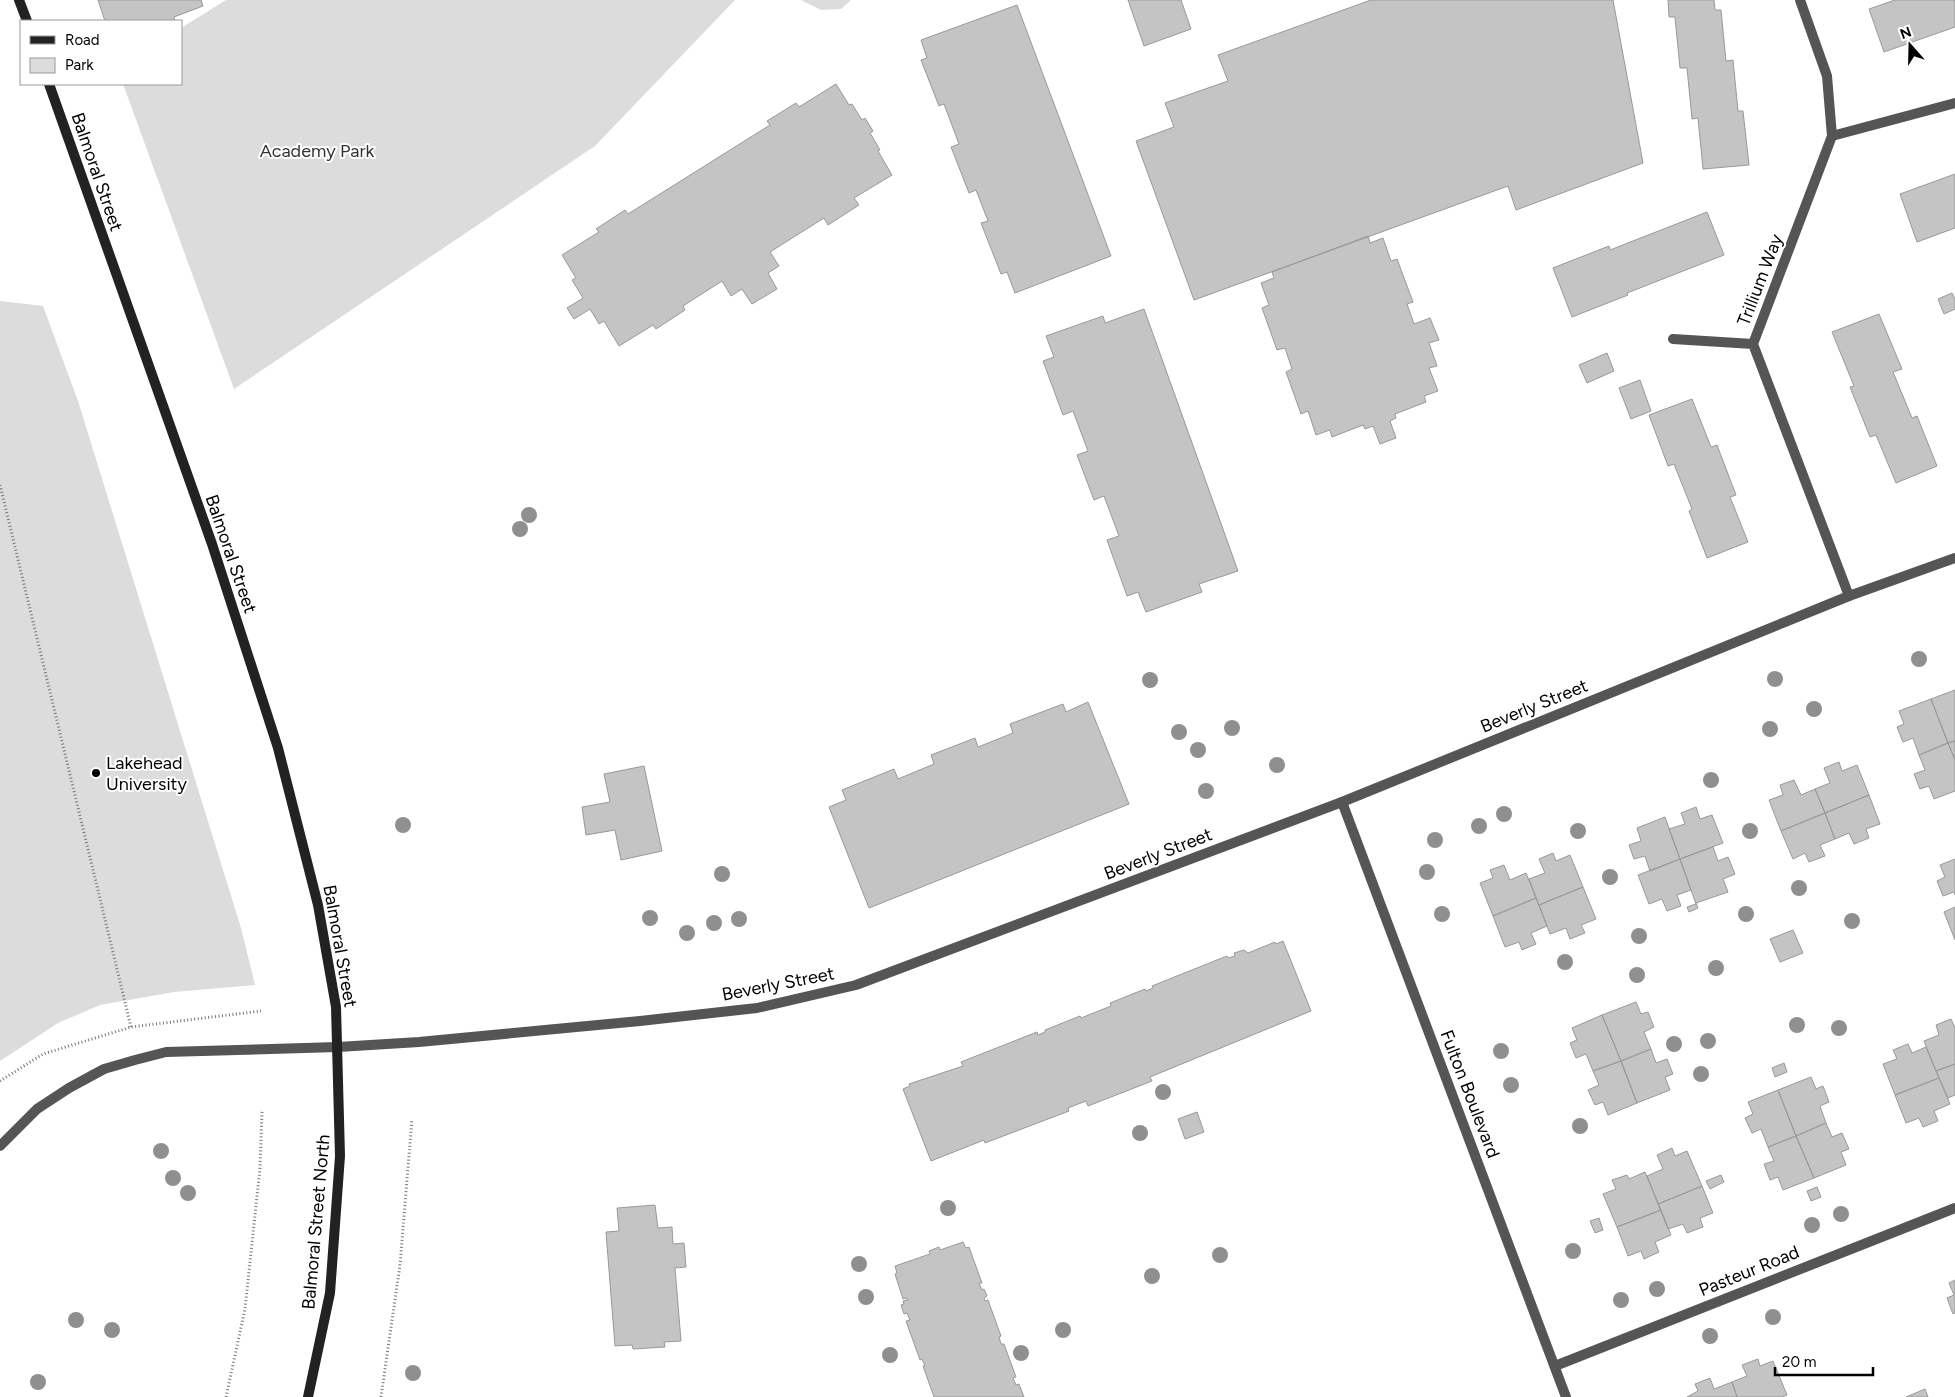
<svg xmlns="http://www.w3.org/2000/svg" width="1955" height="1397" font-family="Figtree,sans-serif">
<rect width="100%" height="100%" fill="#fff"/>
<path fill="#dcdcdc" d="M226 0H735L595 146 234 389 123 84H181V28Z
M801 0H851L841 9 821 10Z
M0 301 43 306 78 401 241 928 255 985 174 992 100 1005 58 1023 0 1061Z"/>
<path fill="#c4c4c4" stroke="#999" d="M98 0H201L203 6 174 17 175 21H105Z
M1128 0H1181L1191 29 1144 46Z
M1371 0H1613L1643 163 1516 210 1508 186 1194 300 1136 141 1174 127 1165 103 1228 81 1218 55Z
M1668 0H1714L1715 10H1721L1726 61 1733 60 1738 111H1743L1749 165 1703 169 1698 118 1692 119 1687 68H1680L1675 17H1669Z
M1895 0H1955V27L1884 52 1869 9Z
M1017 5 1111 256 1015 293 1007 272 1001 274 981 223 988 221 976 190 969 193 951 147 959 144 944 104 939 106 921 60 927 58 921 40Z
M836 84 849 105 852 104 862 120 865 118 873 131 870 133 880 150 878 151 892 175 854 198 859 205 828 225 824 218 770 252 779 266 768 273 777 289 752 304 742 289 731 296 722 281 683 306 685 310 656 329 653 325 619 346 604 321 599 324 590 309 574 319 567 308 583 298 572 280 576 278 562 255 599 232 596 229 625 210 628 214 770 125 767 121 796 103 799 107Z
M1955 174V228L1917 242 1900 194Z
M1707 212 1724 255 1627 293 1628 295 1572 317 1553 268 1609 246 1610 250Z
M1368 236 1370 243 1383 238 1391 261 1397 259 1413 302 1407 304 1414 324 1430 318 1439 340 1429 343 1437 366 1429 368 1438 391 1424 396 1426 402 1395 414 1396 418 1390 421 1396 438 1380 444 1373 426 1365 429 1363 425 1332 437 1330 430 1316 435 1308 411 1301 414 1286 372 1292 369 1285 348 1277 350 1262 308 1269 305 1261 283 1274 278 1272 272Z
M1952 293 1955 299V309L1944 314 1938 299Z
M1144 309 1238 571 1199 584 1202 592 1146 612 1138 592 1127 596 1107 540 1119 536 1104 496 1094 500 1077 455 1088 451 1073 411 1063 415 1043 361 1054 357 1046 336 1103 316 1105 323Z
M1879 314 1902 369 1893 372 1912 418 1917 416 1937 466 1896 483 1876 435 1870 437 1850 387 1854 386 1832 332Z
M1607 353 1614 371 1587 383 1579 365Z
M1640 380 1651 411 1631 419 1619 388Z
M1692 399 1711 447 1717 445 1736 495 1730 497 1748 542 1707 558 1689 511 1692 509 1674 464 1668 466 1649 415Z
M1955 690V741L1948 743 1931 699Z
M1931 699 1948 743 1919 755 1913 738 1903 742 1897 727 1904 724 1899 711Z
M1088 702 1129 804 869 908 829 807 846 800 842 790 894 769 898 779 934 764 931 755 975 738 978 747 1013 733 1010 724 1063 704 1066 712Z
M1955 741V760L1948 743Z
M1948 743 1955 760V791L1934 799 1929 786 1920 789 1914 774 1925 770 1919 755Z
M1839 762 1842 771 1857 765 1869 795 1825 813 1815 789 1830 783 1824 768Z
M644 766 662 851 621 860 615 830 586 835 582 807 610 802 604 774Z
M1794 780 1801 795 1815 789 1825 813 1781 831 1769 800 1783 795 1780 785Z
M1869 795 1880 824 1866 829 1869 838 1854 844 1849 833 1835 839 1825 813Z
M1696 807 1700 819 1712 815 1723 843 1680 859 1669 829 1685 824 1681 813Z
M1825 813 1835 839 1820 845 1825 856 1809 862 1805 853 1793 859 1781 831Z
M1665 817 1680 859 1650 871 1645 856 1634 859 1629 845 1641 841 1637 828Z
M1713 847 1718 861 1728 857 1735 874 1723 879 1728 892 1696 903 1698 908 1689 912 1687 907 1696 904 1680 859Z
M1553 853 1556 861 1570 855 1583 887 1539 905 1529 879 1545 873 1539 859Z
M1680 859 1691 890 1677 895 1681 906 1667 911 1662 899 1649 904 1638 875Z
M1955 859V895L1954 892 1943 896 1937 881 1945 877 1940 865Z
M1504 865 1510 880 1526 873 1536 898 1493 916 1480 883 1493 878 1490 870Z
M1583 887 1596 919 1581 925 1585 933 1570 939 1566 928 1550 934 1539 905Z
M1536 898 1547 926 1531 933 1536 944 1522 950 1519 942 1505 947 1493 916Z
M1955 907V940L1944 912Z
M1793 930 1803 953 1780 962 1770 939Z
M1283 941 1311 1011 1150 1077 1152 1081 1088 1106 1086 1101 1068 1108 1069 1111 985 1143 984 1140 931 1161 903 1089 910 1086 909 1084 963 1066 961 1062 1037 1032 1038 1035 1045 1032V1030L1080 1016 1081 1018 1111 1006 1110 1003 1145 989 1146 991 1153 988 1152 986 1227 956 1228 958 1235 956 1234 953 1244 950 1248 953 1275 942 1276 944Z
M1636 1002 1641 1014 1648 1012 1654 1027 1644 1032 1651 1049 1621 1061 1602 1015Z
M1602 1015 1621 1061 1593 1071 1586 1054 1576 1058 1570 1043 1577 1040 1572 1028Z
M1951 1019 1955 1028V1064L1936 1071 1924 1041 1939 1035 1936 1025Z
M1908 1044 1912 1053 1926 1047 1939 1078 1895 1095 1883 1064 1897 1059 1893 1050Z
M1651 1049 1656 1063 1667 1059 1673 1074 1665 1077 1670 1090 1637 1103 1621 1061Z
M1621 1061 1637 1103 1608 1115 1603 1102 1595 1105 1588 1090 1599 1085 1593 1071Z
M1784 1063 1787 1072 1775 1077 1772 1068Z
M1955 1064V1095L1948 1098 1936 1071Z
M1811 1077 1816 1089 1823 1086 1829 1102 1820 1106 1826 1123 1796 1136 1778 1090Z
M1939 1078 1950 1104 1934 1111 1938 1121 1923 1127 1919 1118 1906 1123 1895 1095Z
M1778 1090 1796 1136 1768 1147 1761 1129 1752 1133 1745 1118 1753 1114 1748 1102Z
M1197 1112 1204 1132 1185 1139 1178 1119Z
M1826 1123 1832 1137 1842 1133 1849 1149 1841 1152 1846 1165 1814 1178 1796 1136Z
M1796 1136 1814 1178 1783 1190 1778 1177 1770 1180 1764 1164 1774 1161 1768 1147Z
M1672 1148 1675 1156 1687 1151 1702 1186 1658 1204 1647 1176 1663 1169 1657 1155Z
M1645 1172 1661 1210 1617 1227 1603 1194 1616 1189 1612 1180 1627 1175 1629 1179Z
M1721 1175 1724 1182 1710 1189 1706 1181Z
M1702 1186 1713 1213 1700 1218 1703 1227 1687 1233 1683 1224 1668 1229 1658 1204Z
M1817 1187 1821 1197 1811 1201 1807 1191Z
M655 1205 658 1228 672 1227 673 1244 684 1243 686 1267 675 1268 681 1341 664 1342 665 1347 633 1349 632 1345 615 1346 606 1232 619 1231 617 1208Z
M1661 1210 1671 1235 1655 1242 1659 1252 1644 1259 1641 1251 1628 1256 1617 1227Z
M1599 1218 1603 1230 1595 1233 1590 1221Z
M963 1242 966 1248 969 1247 982 1283H979L982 1290 984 1289 987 1296 984 1298 985 1301 988 1300 1001 1336 999 1337 1001 1344H1004L1016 1377 1013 1378 1016 1385 1019 1384 1024 1397H934L923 1366H925L922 1359 920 1360 906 1321 910 1320 907 1313 904 1314 901 1305 904 1304 903 1301 908 1300 907 1298 903 1299 895 1274 897 1273 895 1266 930 1254 929 1251 939 1247 940 1250Z
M1955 1280V1313L1953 1314 1947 1298 1954 1295 1949 1283Z
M1758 1359 1760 1366 1773 1361 1787 1395 1782 1397H1737L1732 1382 1747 1376 1742 1365Z
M1710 1378 1714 1389 1732 1382 1737 1397H1687L1698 1391 1695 1384Z
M1925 1389 1928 1397H1906Z"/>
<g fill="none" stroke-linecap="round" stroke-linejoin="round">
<path stroke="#777" stroke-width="3" stroke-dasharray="1 2.5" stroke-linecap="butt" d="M0 485 131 1027
M0 1081 43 1054 131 1027 261 1011
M226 1397 245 1309 260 1168 262 1111
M381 1397 400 1265 412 1119"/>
<path stroke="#555" stroke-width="10" d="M0 1146 37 1109 69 1088 104 1069 135 1060 166 1052 338 1047"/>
<path stroke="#555" stroke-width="10" d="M1800 0 1827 76 1832 136 1753 344 1849 596
M1832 136 1955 103
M1673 339 1753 344
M1342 802 1566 1397
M1555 1366 1955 1208"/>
<path stroke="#555" stroke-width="10" d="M338 1047 419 1042 640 1021 757 1008 856 985 1342 802 1849 596 1955 558"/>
<path stroke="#222" stroke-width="10" d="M19 0 27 21
M49 84 212 544 278 748 318 905 336 1007 340 1156 330 1293 308 1397"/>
</g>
<g fill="#8f8f8f">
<circle cx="529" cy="515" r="8"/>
<circle cx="520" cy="529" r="8"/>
<circle cx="1919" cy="659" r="8"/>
<circle cx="1775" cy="679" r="8"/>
<circle cx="1150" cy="680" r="8"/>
<circle cx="1814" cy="709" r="8"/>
<circle cx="1232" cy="728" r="8"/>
<circle cx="1770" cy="729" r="8"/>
<circle cx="1179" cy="732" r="8"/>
<circle cx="1198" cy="750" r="8"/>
<circle cx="1277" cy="765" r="8"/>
<circle cx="1711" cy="780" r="8"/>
<circle cx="1206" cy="791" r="8"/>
<circle cx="1504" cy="814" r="8"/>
<circle cx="403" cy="825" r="8"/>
<circle cx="1479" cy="826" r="8"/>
<circle cx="1578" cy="831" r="8"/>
<circle cx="1750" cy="831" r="8"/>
<circle cx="1435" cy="840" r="8"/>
<circle cx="1427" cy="872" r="8"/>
<circle cx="722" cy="874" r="8"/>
<circle cx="1610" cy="877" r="8"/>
<circle cx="1799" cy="888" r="8"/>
<circle cx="1442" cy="914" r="8"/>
<circle cx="1746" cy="914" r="8"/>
<circle cx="650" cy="918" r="8"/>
<circle cx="739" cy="919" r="8"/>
<circle cx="1852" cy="921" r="8"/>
<circle cx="714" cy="923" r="8"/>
<circle cx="687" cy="933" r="8"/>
<circle cx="1639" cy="936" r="8"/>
<circle cx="1565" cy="962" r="8"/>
<circle cx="1716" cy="968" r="8"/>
<circle cx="1637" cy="975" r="8"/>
<circle cx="1797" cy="1025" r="8"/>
<circle cx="1839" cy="1028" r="8"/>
<circle cx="1708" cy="1041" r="8"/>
<circle cx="1674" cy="1044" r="8"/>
<circle cx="1501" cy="1051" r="8"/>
<circle cx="1701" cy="1074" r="8"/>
<circle cx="1511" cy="1085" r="8"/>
<circle cx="1163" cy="1092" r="8"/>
<circle cx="1580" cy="1126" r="8"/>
<circle cx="1140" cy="1133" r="8"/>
<circle cx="161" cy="1151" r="8"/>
<circle cx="173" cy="1178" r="8"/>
<circle cx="188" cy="1193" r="8"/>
<circle cx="948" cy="1208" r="8"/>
<circle cx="1841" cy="1214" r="8"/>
<circle cx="1812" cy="1225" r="8"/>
<circle cx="1573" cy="1251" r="8"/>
<circle cx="1220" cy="1255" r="8"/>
<circle cx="859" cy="1264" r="8"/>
<circle cx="1152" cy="1276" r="8"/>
<circle cx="1657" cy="1289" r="8"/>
<circle cx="866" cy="1297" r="8"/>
<circle cx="1621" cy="1300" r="8"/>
<circle cx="1773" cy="1317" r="8"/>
<circle cx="76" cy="1320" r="8"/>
<circle cx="112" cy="1330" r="8"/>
<circle cx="1063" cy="1330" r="8"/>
<circle cx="1710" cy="1336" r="8"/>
<circle cx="1021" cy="1353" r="8"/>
<circle cx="890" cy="1355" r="8"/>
<circle cx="413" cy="1373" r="8"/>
<circle cx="38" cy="1382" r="8"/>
</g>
<circle fill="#000" stroke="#fff" stroke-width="2" cx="96" cy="773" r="5"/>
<g text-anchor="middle" stroke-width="4" stroke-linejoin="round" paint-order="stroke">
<g font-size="18" fill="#333" stroke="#fff">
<text x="317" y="157">Academy Park</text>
</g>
<g font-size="18" fill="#000" stroke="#fff">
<text transform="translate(97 172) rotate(71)" y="6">Balmoral Street</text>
<text transform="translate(1760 280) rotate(-69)" y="6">Trillium Way</text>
<text transform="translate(231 554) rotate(71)" y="6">Balmoral Street</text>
<text transform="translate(1534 706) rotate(-22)" y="6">Beverly Street</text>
<text transform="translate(1158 854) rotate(-21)" y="6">Beverly Street</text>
<text transform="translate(340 946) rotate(80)" y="6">Balmoral Street</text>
<text transform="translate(778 984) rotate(-11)" y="6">Beverly Street</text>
<text transform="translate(1470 1094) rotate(69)" y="6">Fulton Boulevard</text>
<text transform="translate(316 1222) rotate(-85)" y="6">Balmoral Street North</text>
<text transform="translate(1749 1271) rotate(-22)" y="6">Pasteur Road</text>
</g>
<g font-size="18" fill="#000" stroke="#fff" text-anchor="start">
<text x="106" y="769">Lakehead<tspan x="106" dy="21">University</tspan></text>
</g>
</g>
<rect x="20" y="20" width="162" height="65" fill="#ffffff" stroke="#999999"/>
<rect x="30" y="36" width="25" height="8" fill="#222222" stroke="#999999"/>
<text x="65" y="45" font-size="15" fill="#000000">Road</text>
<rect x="30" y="58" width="25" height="15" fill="#dcdcdc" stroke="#999999"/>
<text x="65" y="70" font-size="15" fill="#000000">Park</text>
<g transform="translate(1910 45) rotate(340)" stroke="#ffffff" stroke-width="4" paint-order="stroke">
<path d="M0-4L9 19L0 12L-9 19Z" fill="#000000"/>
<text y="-8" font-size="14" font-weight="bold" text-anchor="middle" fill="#000000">N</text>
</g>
<path d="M1775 1367v8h98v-8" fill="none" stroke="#000000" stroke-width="2.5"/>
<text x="1782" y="1367" font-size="15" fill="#000000" stroke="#ffffff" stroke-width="4" paint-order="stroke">20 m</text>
</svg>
